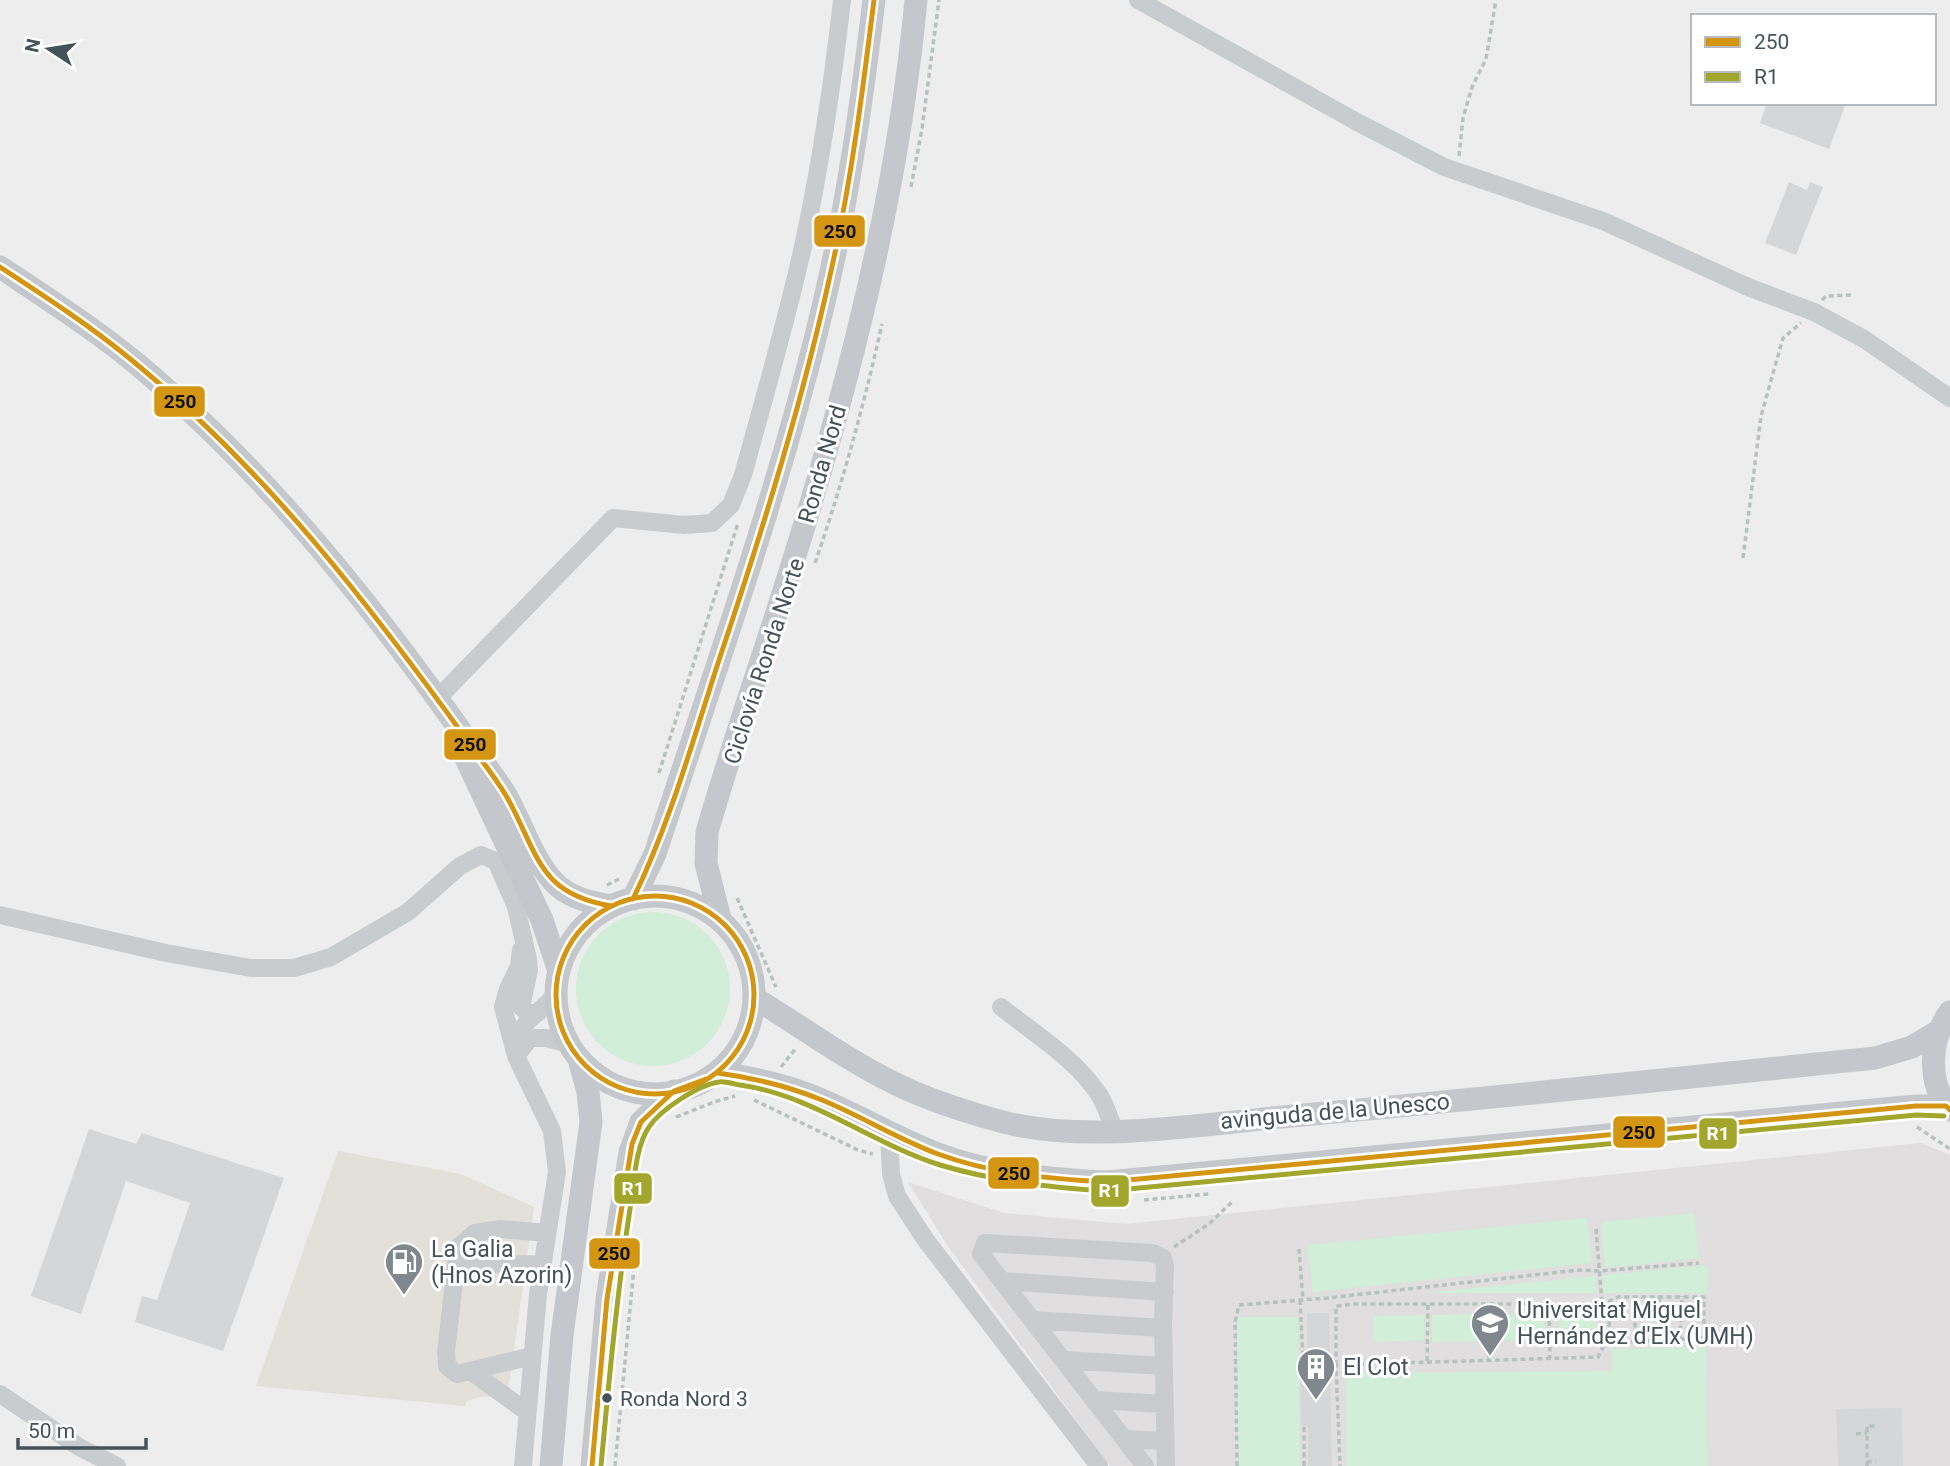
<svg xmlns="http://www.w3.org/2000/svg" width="1950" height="1466" font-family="Roboto,sans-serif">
<rect width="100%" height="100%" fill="#eeeded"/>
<path fill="#e3e0da" d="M338 1151 461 1174 534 1207 509 1386 510 1409 493 1396 480 1397 467 1401 465 1406 256 1386Z"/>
<path fill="#e0dedf" d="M1921 1143 1950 1155V1466H1110L949 1248 908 1182 1004 1213 1126 1224Z"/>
<path fill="#d0eed8" d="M576 989a77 77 0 1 1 154 0a77 77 0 1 1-154 0Z
M1694 1213 1699 1258 1605 1268 1601 1222Z
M1587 1218 1592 1263 1313 1292 1307 1245Z
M1707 1265V1293H1604L1602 1275Z
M1595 1276 1598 1293H1424Z
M1596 1313V1334L1559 1335V1314Z
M1484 1314V1341L1432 1342V1315Z
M1492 1314H1544L1545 1340 1493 1341Z
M1425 1315 1424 1340 1374 1342V1316Z
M1237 1317H1298L1300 1466H1239Z
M1706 1347 1707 1466H1347L1346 1373 1612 1371V1349Z"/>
<path fill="#d5d6d7" d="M1767 103H1846L1829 149 1760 123Z
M1789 182 1807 190 1810 182 1823 187 1796 255 1765 243Z
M89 1129 136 1144 142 1133 284 1178 223 1351 135 1322 142 1296 157 1300 190 1203 126 1181 81 1314 31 1296Z
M1307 1313H1329L1332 1466H1308V1427L1301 1426 1300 1375 1308 1376Z
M1902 1408 1903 1466H1838L1836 1409Z"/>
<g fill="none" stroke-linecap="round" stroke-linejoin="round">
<path stroke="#b6c3bd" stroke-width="3.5" stroke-dasharray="5 3.5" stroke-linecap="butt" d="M1459 156 1463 118 1472 87 1486 59 1496 0
M911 187 922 129 939 0
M1822 300 1826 296 1854 295
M1743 558 1761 416 1783 338 1801 323
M815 563C842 485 864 405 882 324
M659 773 738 523
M607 885 621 878
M737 898 776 987
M781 1067 796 1048
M754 1100 858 1150 873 1154
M676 1117 714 1102 735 1096
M1917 1127 1950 1149
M1144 1200 1209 1194
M1596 1229 1602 1303
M1174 1247 1209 1224 1233 1201
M1299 1249 1303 1300
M1635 1297V1341
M1659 1297 1661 1340
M1300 1300 1304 1375
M1489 1304V1359
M1549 1304 1550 1358
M1680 1339 1682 1296
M1605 1343 1609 1328 1610 1301
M1427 1361 1428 1304
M1336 1365V1306L1355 1304H1597L1610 1301 1618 1297H1704V1332L1701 1338 1605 1343 1598 1357 1336 1365 1340 1466
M1304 1427V1466
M1856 1434 1867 1433
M1867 1462 1876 1461
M615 1466 635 1257
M1237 1466 1235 1322 1239 1305 1327 1298 1579 1270 1599 1271 1699 1263
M1867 1466V1426H1877"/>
<path stroke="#c9ccce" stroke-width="18" d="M1138 0 1357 122 1444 167 1603 221 1748 287 1814 312 1864 339 1950 398
M438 698 613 518 684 525 712 523 731 505 743 475C764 398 787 320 804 242 821 162 833 81 842 0
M0 915 166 953 251 968H294L331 957 408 912 460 866 481 855 496 861 516 907 528 959 529 970 521 1007 528 1013H538
M521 950 519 966 508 989 503 1007 516 1056 552 1131 557 1172 538 1294 523 1466
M1001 1007C1035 1034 1076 1059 1100 1096 1106 1106 1110 1120 1115 1131
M516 1053 518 1036 526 1023 557 994
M516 1056 530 1038H546L569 1044
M889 1134 891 1174 897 1196 925 1239 1099 1466
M456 1265 542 1264
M1002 1281 1165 1292
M1033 1320 1163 1328
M532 1356 457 1374 447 1366 446 1352 458 1247 475 1233 501 1229 547 1233
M1064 1360 1164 1366
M472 1372 527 1412
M0 1394 79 1447 117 1466
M1095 1400 1164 1404
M1125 1439 1164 1441
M1145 1466 981 1254 985 1243 1152 1253 1163 1258 1165 1267 1163 1324 1166 1466"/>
<path stroke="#c4c8cc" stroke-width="23" d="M0 267C51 301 104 335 150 375 275 482 378 613 472 747 484 764 498 781 508 799 523 826 534 864 558 886 573 899 593 903 612 906
M463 752 542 920 559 971
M556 995a99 99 0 1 1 198 0a99 99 0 1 1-198 0Z
M633 899 655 854C715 670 781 486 825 298 848 200 862 100 874 0
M720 919 706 863 707 832C739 721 779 613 811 503 860 339 900 171 916 0
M756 999C802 1027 845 1059 894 1083 928 1100 966 1112 1003 1122 1089 1144 1203 1124 1292 1116 1486 1099 1681 1078 1875 1058L1912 1047 1939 1031
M1950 1012C1929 1040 1927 1083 1950 1110
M718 1073C749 1077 778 1083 807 1094 852 1111 893 1137 938 1154 987 1173 1055 1180 1107 1182L1916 1106H1946
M551 1466 562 1335 591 1122 588 1092 580 1063
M592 1466 607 1299 630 1152 641 1122 674 1091"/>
<g stroke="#fff" stroke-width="10">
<path id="bus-1" d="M0 267C46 297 92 327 134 362 267 471 372 608 472 747 484 764 498 781 508 799 539 856 539 894 612 906
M556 995a99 99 0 1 1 198 0a99 99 0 1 1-198 0Z
M633 899C670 823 693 740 719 660 763 529 804 397 833 262 852 176 863 88 874 0
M718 1073C754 1078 788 1086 822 1100 861 1116 898 1139 938 1154 992 1174 1050 1179 1107 1182L1916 1106H1946L1950 1110
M592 1466 607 1299 632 1144 641 1122 674 1091 706 1079"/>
</g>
<g stroke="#fff" stroke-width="10">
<path id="bus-2" d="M601 1466C609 1380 617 1294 630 1209 634 1185 635 1147 649 1127 660 1110 698 1085 719 1082 725 1081 733 1084 740 1085 812 1095 871 1143 940 1165 994 1181 1051 1188 1107 1191L1916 1115 1944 1116"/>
</g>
<use href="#bus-1" stroke="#d39512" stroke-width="5"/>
<use href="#bus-2" stroke="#a2a62d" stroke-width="5"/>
</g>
<defs>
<g id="fuel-pin" transform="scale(2.0125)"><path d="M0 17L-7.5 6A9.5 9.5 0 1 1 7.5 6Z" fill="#80888d" stroke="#fff"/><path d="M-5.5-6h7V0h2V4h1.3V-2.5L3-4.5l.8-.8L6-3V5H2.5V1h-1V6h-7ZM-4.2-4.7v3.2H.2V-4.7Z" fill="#fff"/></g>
<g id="university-pin" transform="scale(2.0125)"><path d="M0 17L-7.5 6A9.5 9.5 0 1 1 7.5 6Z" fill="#80888d" stroke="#fff"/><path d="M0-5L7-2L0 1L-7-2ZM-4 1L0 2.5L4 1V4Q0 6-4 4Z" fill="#fff"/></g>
<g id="building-pin" transform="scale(2.0125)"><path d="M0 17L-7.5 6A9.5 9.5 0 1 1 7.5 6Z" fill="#80888d" stroke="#fff"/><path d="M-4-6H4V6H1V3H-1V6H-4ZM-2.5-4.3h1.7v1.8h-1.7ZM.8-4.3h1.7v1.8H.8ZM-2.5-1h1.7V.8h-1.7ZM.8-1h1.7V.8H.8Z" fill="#fff"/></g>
</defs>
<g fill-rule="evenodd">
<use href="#fuel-pin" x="404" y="1262"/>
<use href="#university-pin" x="1490" y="1323"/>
<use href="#building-pin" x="1316" y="1367"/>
</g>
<circle fill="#445259" stroke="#fff" stroke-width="2.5" cx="607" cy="1398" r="6"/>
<g text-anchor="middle" stroke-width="6" stroke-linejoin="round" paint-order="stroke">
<g font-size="21" fill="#445259" stroke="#fff" text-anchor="start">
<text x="620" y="1406">Ronda Nord 3</text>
</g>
<g font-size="23" fill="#445259" stroke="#fff">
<text transform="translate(822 464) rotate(-74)" y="8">Ronda Nord</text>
<text transform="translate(764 661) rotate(-72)" y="8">Ciclovía Ronda Norte</text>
<text transform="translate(1335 1111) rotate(-5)" y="8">avinguda de la Unesco</text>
</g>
<g font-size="23" fill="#445259" stroke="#fff" text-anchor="start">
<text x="431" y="1257">La Galia<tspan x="431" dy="26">(Hnos Azorin)</tspan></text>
<text x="1517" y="1318">Universitat Miguel<tspan x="1517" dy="26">Hernández d'Elx (UMH)</tspan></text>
<text x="1343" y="1375">El Clot</text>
</g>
</g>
<g stroke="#fff" stroke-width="2.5">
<rect x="813" y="214" width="53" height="34" rx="7" fill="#d39512"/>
<rect x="153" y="385" width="53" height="33" rx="7" fill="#d39512"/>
<rect x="443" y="728" width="54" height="33" rx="7" fill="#d39512"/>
<rect x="1612" y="1115" width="54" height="34" rx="7" fill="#d39512"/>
<rect x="1698" y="1117" width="40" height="33" rx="7" fill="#a2a62d"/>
<rect x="987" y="1156" width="53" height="34" rx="7" fill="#d39512"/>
<rect x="613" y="1172" width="40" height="33" rx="7" fill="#a2a62d"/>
<rect x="1090" y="1174" width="40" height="34" rx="7" fill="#a2a62d"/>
<rect x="588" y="1237" width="53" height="33" rx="7" fill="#d39512"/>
</g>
<g font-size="19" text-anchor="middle" font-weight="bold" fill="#fff">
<text x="1718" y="1140">R1</text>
<text x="633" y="1195">R1</text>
<text x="1110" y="1197">R1</text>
</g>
<g font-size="19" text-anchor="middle" font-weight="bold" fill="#111">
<text x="840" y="238">250</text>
<text x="180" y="408">250</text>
<text x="470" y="751">250</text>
<text x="1639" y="1139">250</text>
<text x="1014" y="1180">250</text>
<text x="614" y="1260">250</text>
</g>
<rect x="1691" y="14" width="245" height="91" fill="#ffffff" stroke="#b4babd" stroke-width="2"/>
<rect x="1705" y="37" width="35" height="10" fill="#d39512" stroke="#b4babd" stroke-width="2"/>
<text x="1754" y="49" font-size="21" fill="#445259">250</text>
<rect x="1705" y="72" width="35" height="10" fill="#a2a62d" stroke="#b4babd" stroke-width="2"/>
<text x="1754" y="84" font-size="21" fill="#445259">R1</text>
<g transform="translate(49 49) rotate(282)" stroke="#ffffff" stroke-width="5" paint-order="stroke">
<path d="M0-5L12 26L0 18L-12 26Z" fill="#445259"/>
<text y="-10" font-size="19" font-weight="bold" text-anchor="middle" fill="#445259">N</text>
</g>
<path d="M18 1438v10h128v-10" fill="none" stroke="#445259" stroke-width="3.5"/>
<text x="28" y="1438" font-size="21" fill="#445259" stroke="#ffffff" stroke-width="5" paint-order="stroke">50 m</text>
</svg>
